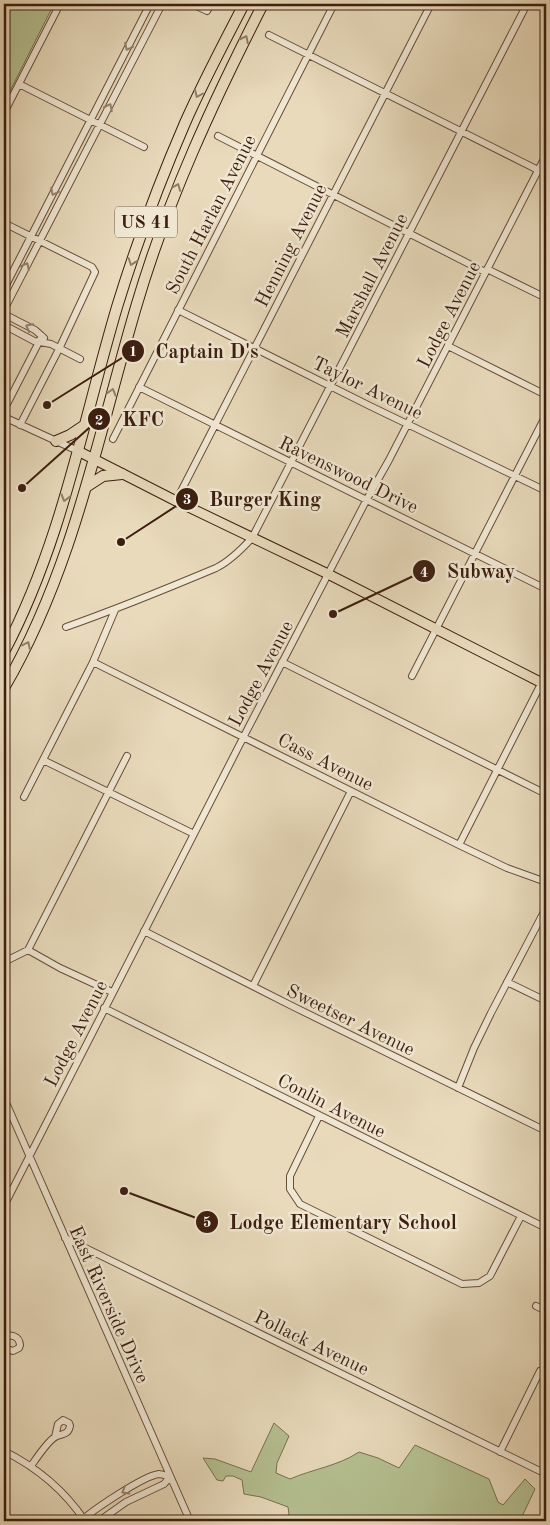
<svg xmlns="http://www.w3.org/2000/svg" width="550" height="1525" font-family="'Old Standard TT',serif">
<rect width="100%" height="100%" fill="#e8dabb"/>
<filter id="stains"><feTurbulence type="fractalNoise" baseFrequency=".004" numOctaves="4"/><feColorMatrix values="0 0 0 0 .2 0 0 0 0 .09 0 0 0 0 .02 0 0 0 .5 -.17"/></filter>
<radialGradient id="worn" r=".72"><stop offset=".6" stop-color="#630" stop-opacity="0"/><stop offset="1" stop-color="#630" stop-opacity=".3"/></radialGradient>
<path fill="#b5c091" stroke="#786f50" d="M4 4H54L4 103Z
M274 1423 289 1436 277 1463 276 1473 290 1479C313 1469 338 1466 359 1452L378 1458 399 1468 415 1445 489 1479 498 1502 503 1505 525 1479 535 1489 520 1521H276L286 1518 289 1514 288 1507 261 1497 244 1494 242 1480 233 1476H226L223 1481 217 1480 203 1458 215 1459 251 1472Z"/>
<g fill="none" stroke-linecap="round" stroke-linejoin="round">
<g stroke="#674d3a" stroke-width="8">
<path id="minor" d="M192 4 207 11 211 4
M540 4 546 7
M269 35 546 174
M19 84 144 147
M4 113 60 4
M218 136 485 272
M4 223 92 267 95 272 59 349 20 425
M487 269 546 298
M4 289 150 4
M4 310 162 4
M178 310 370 406 546 491
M4 314 35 330 44 338
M4 325 34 341 51 344 80 359
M448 346 546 395
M139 387 546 589
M4 410 42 336
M4 417 78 451
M113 439 334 4
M176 501 431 4
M66 627C117 609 166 589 216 568 230 561 241 550 252 538L527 4
M93 662 459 845 507 868 546 882
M282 662 546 794
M412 676 546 415
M43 760 194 834
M24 797 93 662 115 610
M459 845 546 674
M144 931 292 1006 546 1131
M28 950 60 968 112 992
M4 962 28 950 127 756
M507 982 546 1001
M253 986 351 791
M104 1008 546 1228
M458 1088 474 1048 491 1013 546 908
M4 1098 190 1521
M319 1116 290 1176V1189L300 1204 462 1284 479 1283 490 1276 521 1216
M4 1206 244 736 367 499 389 460 546 155
M65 1238 546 1474
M536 1306 546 1311
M4 1336C11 1335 19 1335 20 1345L19 1348 13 1351 7 1349 4 1345
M4 1451C36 1467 65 1491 85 1521
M500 1452 540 1371 546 1374
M31 1466C36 1459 47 1442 55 1437 62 1433 68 1436 70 1426L69 1423 63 1420 58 1424 55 1437
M81 1521C93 1510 143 1476 159 1474 162 1474 167 1476 170 1477L164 1484 126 1502 99 1521"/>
</g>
<g stroke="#3c1e0f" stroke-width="11">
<path id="major" d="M78 451 176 501 328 574 546 685"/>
</g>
<g stroke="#3c1e0f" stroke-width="12">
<path id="highway" d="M56 441 70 435 85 425
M86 487 103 476 122 474
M4 652C62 542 82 425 117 307 136 245 159 183 185 123 203 82 224 43 244 4
M4 688C73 570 98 436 136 307 167 201 213 102 263 4"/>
</g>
<use href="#minor" stroke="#f0e7d3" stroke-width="6"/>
<use href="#major" stroke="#e8dabb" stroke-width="9"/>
<use href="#highway" stroke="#e8dabb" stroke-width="10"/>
</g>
<defs><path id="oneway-chevron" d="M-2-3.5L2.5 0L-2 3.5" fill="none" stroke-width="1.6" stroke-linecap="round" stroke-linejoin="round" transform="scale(1.25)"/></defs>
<g stroke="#927c65">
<use href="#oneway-chevron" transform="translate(245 39) rotate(-63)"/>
<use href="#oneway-chevron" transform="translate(198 94) rotate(115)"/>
<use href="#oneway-chevron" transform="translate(177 187) rotate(-69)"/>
<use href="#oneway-chevron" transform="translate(132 262) rotate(109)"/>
<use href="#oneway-chevron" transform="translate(112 392) rotate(-74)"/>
<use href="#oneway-chevron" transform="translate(65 498) rotate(106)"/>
<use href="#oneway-chevron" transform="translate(27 645) rotate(-64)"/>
</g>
<g stroke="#968271">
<use href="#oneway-chevron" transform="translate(128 47) rotate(117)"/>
<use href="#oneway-chevron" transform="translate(109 107) rotate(-63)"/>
<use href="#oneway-chevron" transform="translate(54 192) rotate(117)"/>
<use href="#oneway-chevron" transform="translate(26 266) rotate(-63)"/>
<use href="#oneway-chevron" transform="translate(29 327) rotate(-153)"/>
<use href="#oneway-chevron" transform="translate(125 1491) rotate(150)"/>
</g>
<g text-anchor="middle" stroke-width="5" stroke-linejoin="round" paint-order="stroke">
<rect fill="#f0e7d3" stroke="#725a4a" stroke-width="1" x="115" y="206.5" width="62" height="31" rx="4"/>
<g font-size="18" font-weight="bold" fill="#3c1e0f">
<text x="146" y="228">US 41</text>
</g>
<g font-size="19" fill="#3c1e0f" stroke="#f0e7d3">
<text transform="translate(210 214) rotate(-63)" y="7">South Harlan Avenue</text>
<text transform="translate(290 245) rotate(-63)" y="7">Henning Avenue</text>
<text transform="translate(371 275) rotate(-63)" y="7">Marshall Avenue</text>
<text transform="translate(448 314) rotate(-63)" y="7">Lodge Avenue</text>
<text transform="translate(368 387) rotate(26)" y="7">Taylor Avenue</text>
<text transform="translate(349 474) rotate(26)" y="7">Ravenswood Drive</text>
<text transform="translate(260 673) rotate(-62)" y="7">Lodge Avenue</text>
<text transform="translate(326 761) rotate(27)" y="7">Cass Avenue</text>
<text transform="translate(351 1019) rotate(26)" y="7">Sweetser Avenue</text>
<text transform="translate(75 1033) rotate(-63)" y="7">Lodge Avenue</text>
<text transform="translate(332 1105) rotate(27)" y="7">Conlin Avenue</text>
<text transform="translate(110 1304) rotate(66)" y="7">East Riverside Drive</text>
<text transform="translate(312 1342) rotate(26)" y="7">Pollack Avenue</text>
</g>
</g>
<path fill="none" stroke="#3c1e0f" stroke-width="2" d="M47 405L133 351M22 488L99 419M121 542L187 499M333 614L424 571M124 1191L207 1222"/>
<g fill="#3c1e0f" stroke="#f0e7d3" stroke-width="2">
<circle cx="47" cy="405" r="5"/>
<circle cx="22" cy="488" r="5"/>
<circle cx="121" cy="542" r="5"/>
<circle cx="333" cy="614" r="5"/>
<circle cx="124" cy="1191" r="5"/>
<circle cx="133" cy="351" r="12"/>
<circle cx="99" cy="419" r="12"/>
<circle cx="187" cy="499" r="12"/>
<circle cx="424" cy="571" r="12"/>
<circle cx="207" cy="1222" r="12"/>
</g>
<g font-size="15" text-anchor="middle" font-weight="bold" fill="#fff">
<text x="133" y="356">1</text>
<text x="99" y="425">2</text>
<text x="187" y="504">3</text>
<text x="424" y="577">4</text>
<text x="207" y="1227">5</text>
</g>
<g font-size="20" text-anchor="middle" font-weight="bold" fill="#3c1e0f" stroke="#f0e7d3" stroke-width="5" stroke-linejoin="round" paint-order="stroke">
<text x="207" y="358">Captain D's</text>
<text x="143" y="426">KFC</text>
<text x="265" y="506">Burger King</text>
<text x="481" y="578">Subway</text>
<text x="343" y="1229">Lodge Elementary School</text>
</g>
<rect width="550" height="1525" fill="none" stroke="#e8dabb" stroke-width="20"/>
<rect x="5" y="5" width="540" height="1515" fill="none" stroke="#3c1e0f" stroke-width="2.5"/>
<rect x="10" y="10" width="530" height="1505" fill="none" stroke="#3c1e0f"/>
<rect width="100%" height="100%" filter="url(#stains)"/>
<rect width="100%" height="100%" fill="url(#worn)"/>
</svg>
